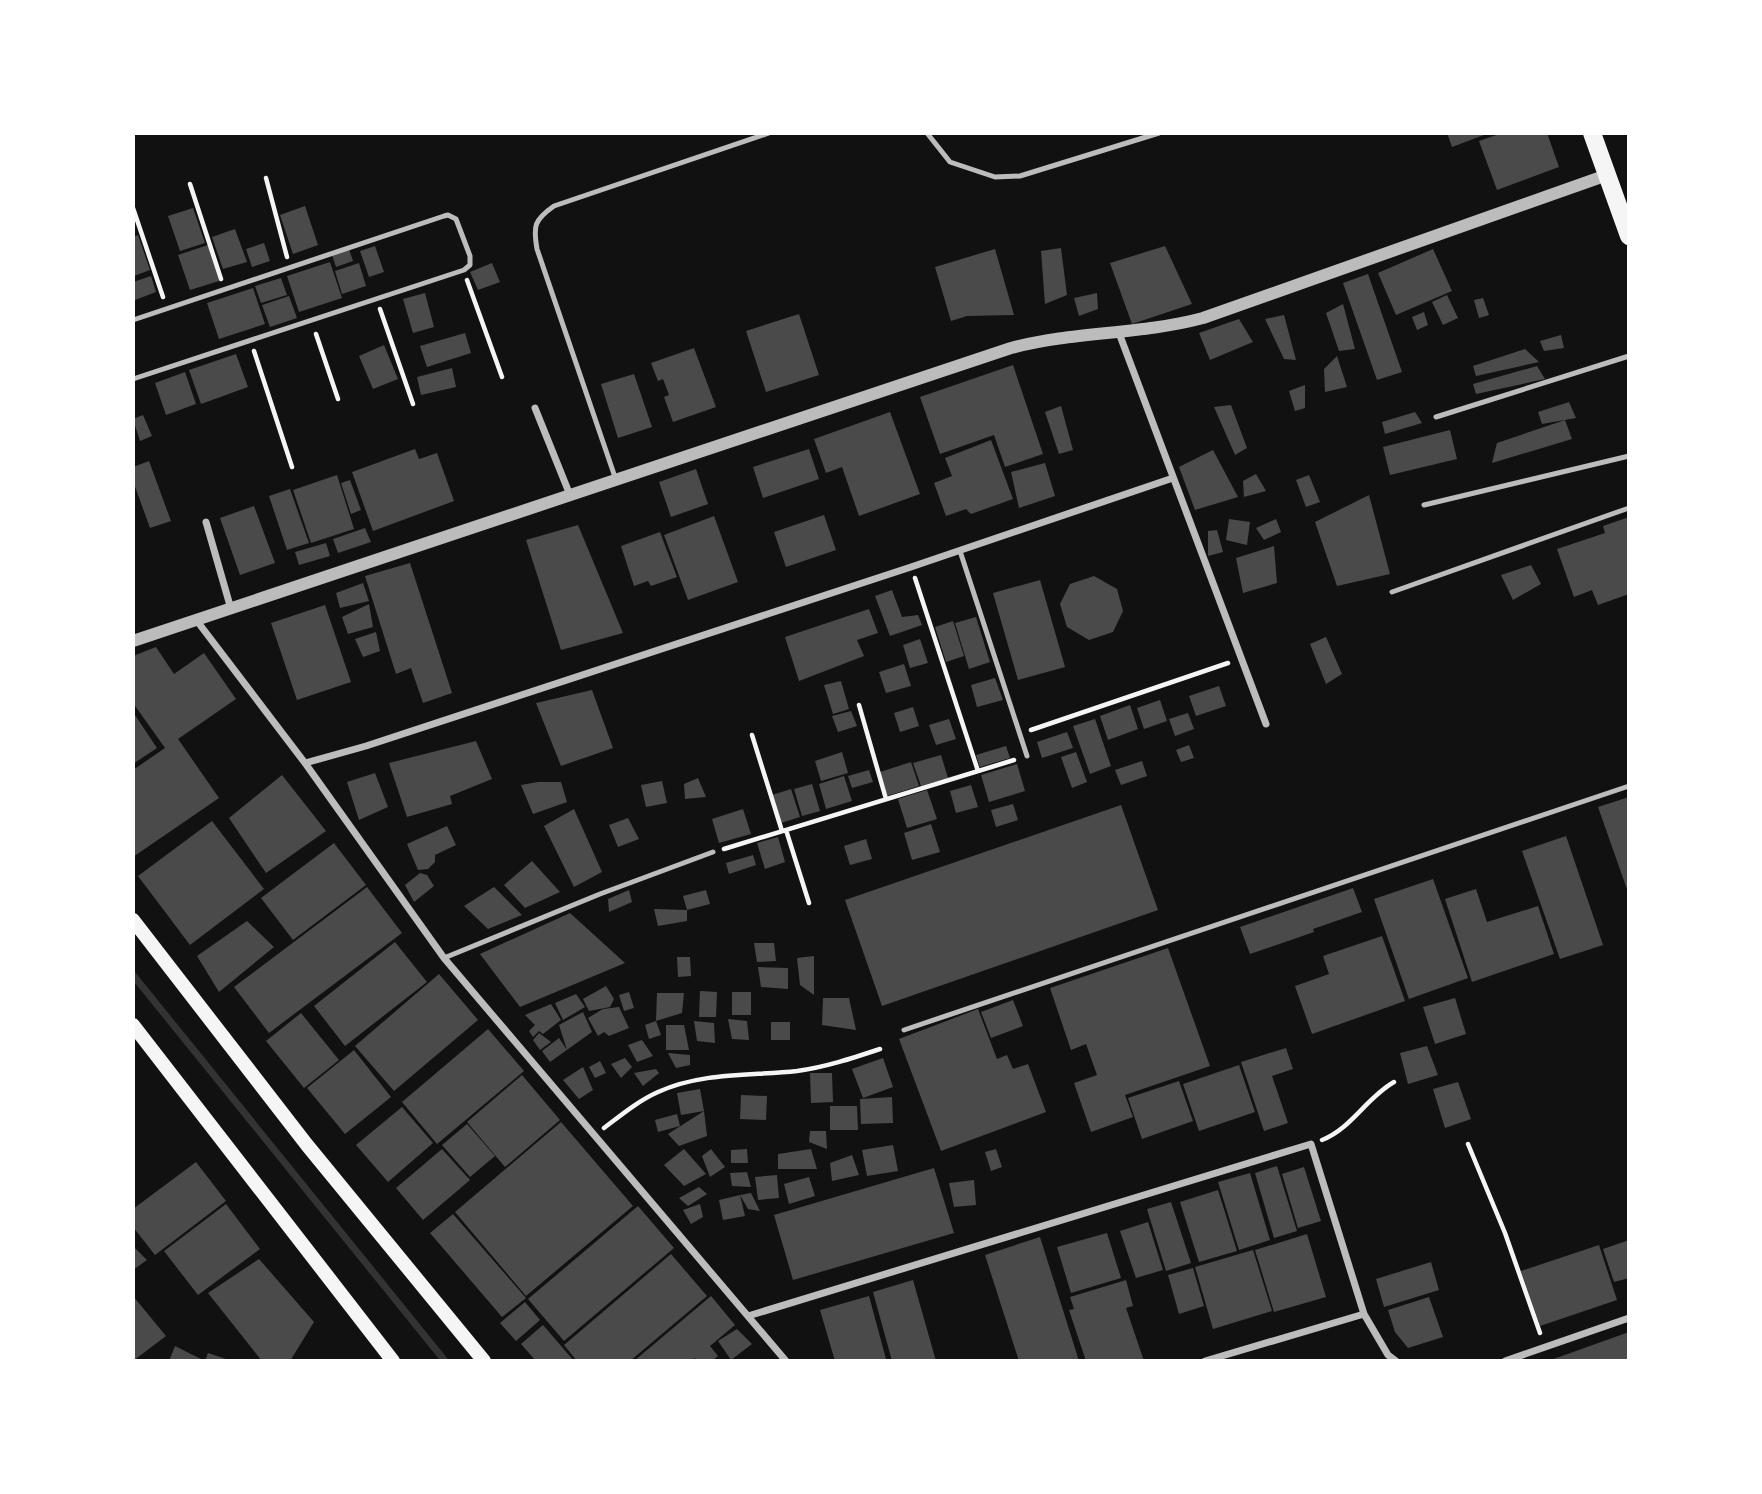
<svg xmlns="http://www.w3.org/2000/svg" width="1762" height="1494" font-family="'Golos Text',sans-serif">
<rect width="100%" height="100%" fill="#111"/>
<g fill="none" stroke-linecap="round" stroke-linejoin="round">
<path stroke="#333" stroke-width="7" d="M133 975 445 1361"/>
</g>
<path fill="#4a4a4a" d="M1447 133H1489L1452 147Z
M1502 133H1547L1559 167 1497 190 1479 141Z
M305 206 318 245 293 254 280 215Z
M193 208 205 243 180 251 168 216Z
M235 229 247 262 223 269 212 237Z
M138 235 150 270 134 276 133 237Z
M264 243 270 261 252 267 246 249Z
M208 245 219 281 190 290 178 255Z
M375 246 384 272 369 277 360 251Z
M1165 246 1192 304 1132 324 1110 263Z
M1061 248 1067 295 1045 304 1041 251Z
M349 249 353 261 336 267 332 255Z
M995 249 1014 315 967 316 951 321 935 267Z
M1433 249 1452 291 1396 315 1378 273Z
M330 262 342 298 299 312 287 276Z
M359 263 366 286 342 294 335 271Z
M492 263 500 282 478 290 470 272Z
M1368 274 1402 372 1377 380 1343 283Z
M151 276 156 292 135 300 133 282Z
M281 278 287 295 261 303 255 286Z
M253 288 265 324 219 339 207 303Z
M425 293 434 327 413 333 403 299Z
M1097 293 1098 309 1079 316 1074 298Z
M1447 295 1458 318 1443 325 1432 302Z
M289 296 297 318 270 327 262 305Z
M1483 298 1489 315 1479 318 1474 300Z
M1343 304 1355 349 1339 351 1326 313Z
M1424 312 1428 325 1417 330 1412 317Z
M799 314 819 375 766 392 746 331Z
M1284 315 1296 360 1284 359 1265 319Z
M1239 319 1253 342 1210 360 1199 333Z
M465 333 471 353 427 367 420 346Z
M1561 335 1564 348 1544 351 1540 341Z
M384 345 398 379 373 389 359 356Z
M694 348 716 407 673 422 664 397 669 395 663 379 658 381 651 363Z
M1525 349 1539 362 1476 376 1473 366Z
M236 354 248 387 201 404 189 370Z
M1337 356 1347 387 1325 392 1324 369Z
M1013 365 1043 454 1005 467 994 435 940 454 920 397Z
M1537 366 1545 379 1476 394 1473 384Z
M452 368 456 387 421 395 417 377Z
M185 372 196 404 166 415 155 383Z
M634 374 652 427 618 438 601 384Z
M1305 385V408L1295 411 1289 391Z
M1569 402 1576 418 1542 424 1538 412Z
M1231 405 1247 448 1235 455 1214 407Z
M1061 406 1073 450 1059 454 1045 412Z
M890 412 920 494 859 516 842 467 826 473 814 439Z
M1415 412 1422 423 1385 434 1382 422Z
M143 415 152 436 140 441 133 419Z
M1565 420 1572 439 1492 463 1497 443Z
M1450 430 1457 459 1390 475 1383 447Z
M991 440 1013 499 971 514 966 509 946 516 934 483 952 476 945 458Z
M415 449 419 459 437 453 454 501 373 531 352 472Z
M809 449 819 479 763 498 753 467Z
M1213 450 1238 497 1195 510 1179 467Z
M149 461 171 521 150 528 133 481V467Z
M1045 463 1055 496 1019 508 1011 472Z
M696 469 708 504 671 517 659 482Z
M1256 474 1266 491 1244 497 1243 481Z
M337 475 354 529 311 543 293 490Z
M1309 475 1320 502 1306 507 1296 480Z
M350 480 361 510 351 514 341 483Z
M290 489 309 543 287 550 269 496Z
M1369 495 1390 574 1337 586 1315 522Z
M254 506 275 563 240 575 220 518Z
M824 515 836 550 786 567 774 532Z
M714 516 738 582 688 600 664 535Z
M1629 517V594L1598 605 1592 590 1574 597 1557 549 1605 533 1603 526Z
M1229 519 1250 522 1247 545 1226 540Z
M1276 519 1281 532 1264 540 1256 528Z
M578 525 623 633 561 650 526 540Z
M365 528 371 542 338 553 333 539Z
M1217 530 1223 552 1208 556V531Z
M660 532 677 577 651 586 648 581 634 586 621 546Z
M326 543 330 556 299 565 295 552Z
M1274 546 1277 583 1243 593 1236 558Z
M410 563 452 693 423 703 411 668 396 674 365 576Z
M1531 565 1541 584 1513 600 1501 575Z
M1094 576 1117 589 1123 611 1113 632 1089 640 1067 627 1060 604 1070 584Z
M1040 580 1065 667 1018 680 993 593Z
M363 583 369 601 340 608 336 593Z
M892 590 902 617 918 615 922 625 890 636 875 596Z
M369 604 373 627 348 634 342 617Z
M325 605 351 682 297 700 271 623Z
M869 609 878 633 857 640 864 656 799 681 785 637Z
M976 617 990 662 969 669 955 623Z
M953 621 964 656 946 662 935 627Z
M376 632 380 651 363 657 355 639Z
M1326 637 1342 674 1326 684 1310 644Z
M920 639 928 663 910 668 903 645Z
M156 647 174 674 204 653 236 699 178 739 219 798 133 857V770L165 748 133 703V656Z
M904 664 911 686 886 693 879 672Z
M995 678 1003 700 977 707 971 685Z
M841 681 849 709 833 714 824 685Z
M1219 686 1226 706 1196 716 1189 696Z
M592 690 613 748 561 766 536 703Z
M1160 700 1167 721 1144 729 1137 708Z
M1130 705 1138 729 1108 740 1100 716Z
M913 707 919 726 900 732 894 713Z
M851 711 857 726 838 732 832 716Z
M133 712 157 748 133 764Z
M1188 713 1194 729 1175 736 1169 719Z
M949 719 956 739 936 745 929 725Z
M1095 719 1111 766 1090 774 1073 726Z
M1067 732 1073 748 1042 758 1037 742Z
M476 741 492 779 450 796 452 804 407 817 389 763Z
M1189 745 1194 758 1181 762 1176 750Z
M1006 746 1010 758 980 767 976 755Z
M842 752 848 773 821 781 815 761Z
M1076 752 1087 782 1072 788 1061 757Z
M941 755 948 778 921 786 913 763Z
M1142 761 1147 776 1121 785 1115 770Z
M911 762 919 786 887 796 880 772Z
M1017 764 1025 791 989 802 981 775Z
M869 770 873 782 852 788 848 776Z
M375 773 388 807 359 820 347 782Z
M282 775 326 831 266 873 229 818Z
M844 776 852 801 826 809 819 784Z
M698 778 706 797 685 799 684 784Z
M662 781 667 803 646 807 641 785Z
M538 782H561L567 802 533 814 521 785Z
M812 784 820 811 802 816 794 789Z
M971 785 978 807 956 813 950 791Z
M791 789 800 817 781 823 772 795Z
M927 790 937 819 907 828 898 799Z
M1629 797V895L1598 807Z
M1013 804 1018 820 996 827 991 810Z
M1121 805 1158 910 882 1006 845 900Z
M574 809 602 872 574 887 544 826Z
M743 809 751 834 719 843 712 819Z
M628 818 639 839 618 847 609 825Z
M212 821 264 889 190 945 138 876Z
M931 824 940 852 912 860 904 833Z
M447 826 456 845 435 855V862L428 869 418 870 407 844Z
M1566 836 1603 945 1560 959 1522 851Z
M778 837 785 862 765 869 757 843Z
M866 839 872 859 850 865 844 846Z
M334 843 366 885 293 940 261 898Z
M753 855 756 865 729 874 726 863Z
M532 861 560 892 525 908 504 885Z
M420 873 427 875 434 886 414 902 405 885Z
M1433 879 1468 978 1409 999 1374 899Z
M367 887 402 933 269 1033 234 987Z
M494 887 522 915 488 929 464 906Z
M1353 888 1362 912 1313 929 1314 932 1250 954 1240 927Z
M1476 889 1487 922 1538 906 1554 954 1472 982 1445 899Z
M629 890 632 902 609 912 608 899Z
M706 890 710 904 687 910 683 896Z
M654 909 687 910V921L658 926Z
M570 913 625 963 520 1007 480 954Z
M247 921 274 947 219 992 197 956Z
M1382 936 1405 1001 1312 1034 1295 986 1329 974 1323 956Z
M395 942 427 982 345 1046 314 1006Z
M754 943H774L776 961 757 962Z
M1168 948 1210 1066 1125 1095 1133 1117 1091 1132 1074 1083 1097 1075 1086 1044 1071 1050 1050 988Z
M814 956V995L800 985 797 958Z
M677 957H690L691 976 678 977Z
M758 967 788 968V989L761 987Z
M439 974 478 1020 394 1091 355 1046Z
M606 986 614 999 610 1007 589 1011 583 999Z
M700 991 717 992 716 1017H699Z
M629 992 634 1008 624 1011 619 995Z
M732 992H751V1015H732Z
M657 993H684L682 1013 656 1021Z
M576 994 585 1007 563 1020 555 1003Z
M823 998H849L856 1030 822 1025Z
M1455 998 1466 1034 1435 1044 1423 1007Z
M1013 1000 1023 1026 991 1038 981 1012Z
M551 1004 561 1020 543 1034 539 1031 533 1037 529 1031 535 1025 525 1015Z
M619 1007 629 1028 609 1036 604 1032 598 1036 588 1018 603 1009Z
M978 1009 997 1059 1007 1055 1013 1069 1028 1064 1046 1112 941 1151 899 1039Z
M583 1012 592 1032 550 1062 542 1051 559 1038 567 1050 559 1025Z
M301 1013 339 1060 304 1088 266 1041Z
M728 1019 747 1021 749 1040 732 1039Z
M656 1021 661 1035 649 1039 645 1025Z
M694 1021 714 1023 715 1043 697 1041Z
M771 1022H790V1040H771Z
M666 1025H684L689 1050H666Z
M488 1029 524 1071 437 1144 402 1102Z
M539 1033 551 1042 540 1050 533 1040Z
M642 1040 653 1056 637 1062 628 1045Z
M1427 1046 1438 1075 1408 1084 1400 1053Z
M1286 1048 1293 1069 1272 1076 1288 1123 1264 1131 1241 1062Z
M354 1050 391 1097 345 1134 307 1088Z
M668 1053 690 1055V1065L676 1068Z
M625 1058 632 1067 621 1078 611 1064Z
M883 1058 893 1087 863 1098 852 1069Z
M600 1061 606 1073 595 1078 589 1067Z
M1239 1065 1255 1112 1199 1131 1183 1084Z
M583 1067 593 1090 579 1099 563 1080Z
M656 1069 659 1073 643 1086 634 1073Z
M810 1073H832L833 1102 811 1103Z
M522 1075 560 1120 505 1167 467 1122Z
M1179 1081 1193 1121 1142 1139 1128 1098Z
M1458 1082 1471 1119 1445 1128 1433 1089Z
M700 1089 704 1111 707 1136 679 1146 668 1134 704 1111 681 1115 677 1093Z
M741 1095 767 1096 766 1120 740 1119Z
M892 1097 893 1123 861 1124 860 1099Z
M830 1106H857L858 1130H830Z
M402 1107 433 1143 388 1182 356 1145Z
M677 1114 680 1126 658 1132 655 1120Z
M561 1122 633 1206 526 1296 455 1212Z
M467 1124 495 1156 470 1177 442 1145Z
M810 1131H826L827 1149 809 1142Z
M893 1145 898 1171 867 1176 862 1150Z
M442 1149 470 1180 423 1220 396 1188Z
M684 1149 706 1174 684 1186 664 1165Z
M711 1149 725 1167 710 1177 702 1156Z
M747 1149 748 1163H731V1150Z
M811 1149 817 1169H778V1154Z
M996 1149 1002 1167 991 1171 985 1152Z
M852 1155 859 1175 832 1181 830 1163Z
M196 1162 226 1201 155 1255 133 1227V1209Z
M1277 1166 1297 1231 1274 1238 1255 1173Z
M1304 1167 1321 1221 1298 1228 1282 1174Z
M934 1168 954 1233 793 1280 774 1215Z
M747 1172 751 1187 732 1186 730 1173Z
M1250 1173 1270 1240 1239 1250 1218 1182Z
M777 1175 779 1198 758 1200 755 1177Z
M809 1177 815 1196 789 1204 784 1184Z
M974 1180 976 1205 954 1207 949 1183Z
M699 1187 707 1194 688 1206 679 1198Z
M1218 1190 1237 1251 1199 1262 1180 1202Z
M751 1193 760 1211 748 1209 740 1195Z
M740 1195 745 1216 723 1220 719 1200Z
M1171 1202 1191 1263 1166 1271 1147 1209Z
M226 1204 260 1249 198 1295 164 1251Z
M700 1204 703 1217 691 1224 683 1210Z
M638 1206 674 1248 564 1341 528 1299Z
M453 1214 526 1298 502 1317 430 1233Z
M1148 1222 1163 1270 1136 1278 1120 1231Z
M1107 1233 1121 1278 1071 1293 1057 1247Z
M1307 1234 1326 1297 1274 1312 1255 1250Z
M1040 1237 1079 1361H1019L985 1255Z
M1629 1240V1278L1614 1282 1603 1249Z
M1599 1245 1617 1300 1540 1326 1521 1271Z
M133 1246 147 1260 133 1270Z
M1253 1250 1272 1311 1213 1329 1195 1267Z
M671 1254 707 1296 630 1361H577L564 1345Z
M259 1259 314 1322 290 1361H262L208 1293Z
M1431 1262 1439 1290 1384 1307 1376 1279Z
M1193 1268 1204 1306 1179 1314 1168 1275Z
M913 1280 936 1361H892L873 1292Z
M1126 1280 1133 1306 1126 1308 1144 1361H1086L1069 1310 1074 1309 1070 1297Z
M133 1296 166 1336 133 1361Z
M711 1296 735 1325 710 1346 718 1356 712 1361H698L695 1358 692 1361H634Z
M869 1296 886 1359 878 1361H835L820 1310Z
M1429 1297 1443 1337 1408 1348 1395 1332 1388 1310Z
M525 1302 540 1320 516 1341 500 1323Z
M543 1325 574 1361H536L521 1344Z
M737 1329 752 1344 731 1360 718 1341Z
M1629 1332V1361H1548Z
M175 1346 205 1361 208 1353 232 1361H169Z"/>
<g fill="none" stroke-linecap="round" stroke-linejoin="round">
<path stroke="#f5f5f5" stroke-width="4.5" d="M266 178 287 257
M190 184 221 279
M133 208 163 297
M467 280 502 377
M380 309 413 404
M316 334 338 399
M254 351 292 467
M915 578 978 771
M859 705 886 799
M1031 730 1228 663
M752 735 782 831
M786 830 809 903
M724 849 1014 760
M604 1128C621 1115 638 1101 658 1092 702 1072 750 1076 797 1071 826 1067 853 1058 880 1049
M1322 1140C1352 1128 1366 1098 1394 1082
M1468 1144 1505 1233 1540 1333"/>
<path stroke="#bcbcbc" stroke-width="5" d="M927 133 950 162 995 177 1020 176 1159 133
M133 320 444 216 448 215 456 219 470 256V265L464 270 133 379
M1436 417 1629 356
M616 480 537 249C533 226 534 220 554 206L769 133
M1424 505 1629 456
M960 551 1027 756
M1392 592 1629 508
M444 958 600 894 713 852
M904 1030 1629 786"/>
<path stroke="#bcbcbc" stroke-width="7" d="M1119 333 1266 724
M535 408 570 495
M206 522 231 609
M197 621 305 763 444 958 786 1361
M305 763 366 746 911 567 1173 478
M748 1316 1311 1144 1364 1314 1388 1355 1396 1361
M1205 1361 1364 1314
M1505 1361 1629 1318"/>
<path stroke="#bcbcbc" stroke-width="12" d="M133 641 1011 348C1075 331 1139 335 1203 318L1607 175"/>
<path stroke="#f5f5f5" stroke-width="14" d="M133 920 307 1145 484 1361
M133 1025 393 1361"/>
<path stroke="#f5f5f5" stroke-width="18" d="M1592 133 1629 236"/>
</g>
<rect width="1762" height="1494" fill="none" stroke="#ffffff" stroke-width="270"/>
</svg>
